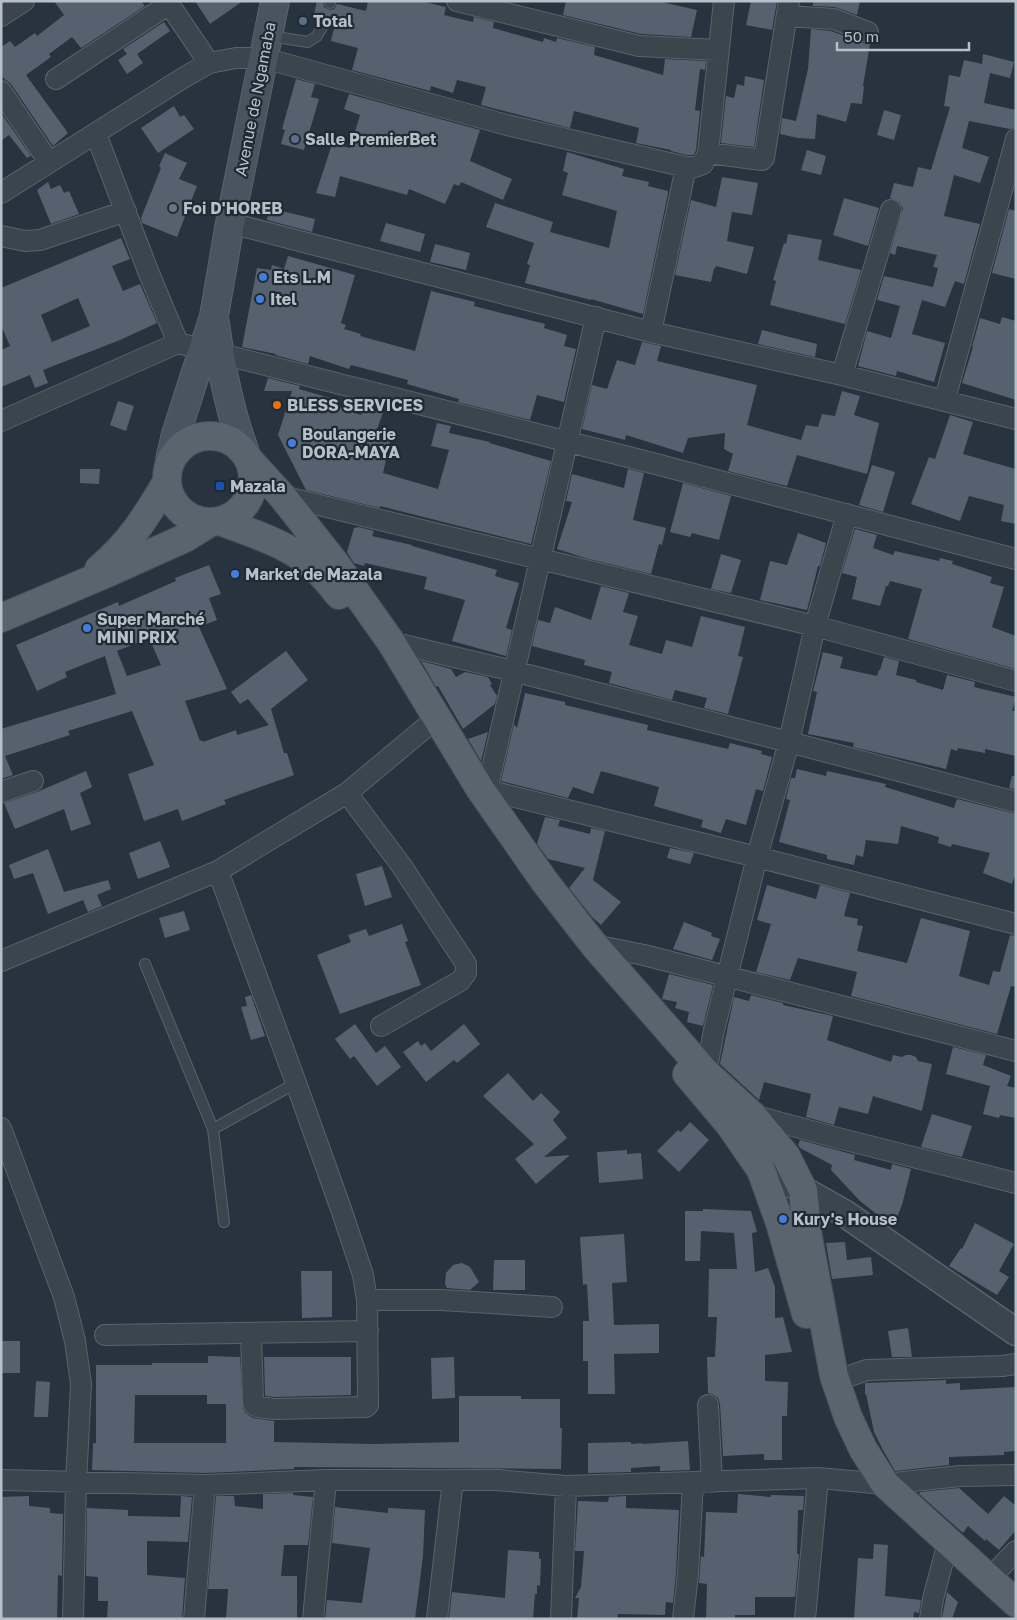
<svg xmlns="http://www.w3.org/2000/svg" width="1017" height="1620" font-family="'Golos Text',sans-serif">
<rect width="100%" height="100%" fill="#27333e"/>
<path fill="#55616e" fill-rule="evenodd" d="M54 1H141L145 6 81 48 72 37 49 54 51 57 26 75 68 133 53 146 11 84 1 76V47L10 41 15 47 35 33 37 36 64 15Z
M195 1H243L210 24Z
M317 1H323L324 7 330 10 334 9 337 4 366 11 368 1H420L446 7 444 15 473 22 474 17 494 22 493 28 543 42 544 38 556 42 557 38 595 47 594 55 663 75 665 59 706 61 705 70 700 69 695 110 700 111 696 150 694 155H687L671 151V150L636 143 639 128 574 111 570 128 481 105 486 87 457 80 453 93 431 86 430 91 352 70 358 48 331 41 335 24 332 23 331 18 324 15 318 20 313 19Z
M566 1H657L697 10 691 37 641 34 563 15Z
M751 1H777L772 30 746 25Z
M813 1H860L857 15 835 7 813 6Z
M164 22 170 31 137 54 143 63 127 74 118 60 127 54 123 49Z
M811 29 831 31 864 43 870 44 863 86 864 87 862 104 851 103 846 122 817 114 815 139 798 138 780 134 782 118 796 121 808 69Z
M983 54 1014 62 1010 78 990 73 984 103 1016 110V127L1010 129 969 121 962 148 989 157 980 183 954 175 944 216 980 224 964 284 955 281 945 307 922 300 912 334 945 343 934 382 897 371 896 376 858 366 867 331 891 338 900 306 877 300 884 276 933 287 938 268 933 267 937 255 897 246 895 255 890 253 903 208 899 202 890 198 894 183 913 187 918 167 931 170 950 107 944 106 949 75 960 77 964 60 982 64Z
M745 76 764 80 754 147 721 143 726 96 734 98 737 84 744 86Z
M296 79 315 84 311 97 319 99 304 150 281 144 285 130 282 129Z
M349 94 480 130 470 161 512 179 503 200 461 182 459 186 454 184 445 204 409 189 407 195 340 176 335 197 316 193 332 144 350 148 360 115 344 109Z
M174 106 180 117 184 115 194 129 158 153 141 128Z
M884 110 901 115 894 140 877 135Z
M1 113 31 156 27 158 9 135 1 141Z
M807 150 826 156 821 175 801 170Z
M567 152 624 169 622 176 649 182 648 186 668 191V193L643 314 591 299V300L525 283 530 265 527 264 534 243 486 227 495 203 553 222 550 232 609 248 617 211 562 195 568 173 563 171Z
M165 153 187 163 179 179 197 186 177 237 142 223 141 218 161 168 159 166Z
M722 177 758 183 752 215 732 212 727 241 754 247 747 274 716 266 715 269 714 268 711 282 675 275 691 200 716 207Z
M48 182 51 189 60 185 64 193 69 191 79 214 51 224 37 190Z
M844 198 879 208 868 246 833 235Z
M269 208 315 219 312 232 267 220Z
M1009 209 1016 211V279L992 273Z
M386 223 425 234 420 252 380 241Z
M788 234 822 240 818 260 861 270 845 324 770 305 776 281 773 280 784 243 786 244Z
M121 238 130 259 112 266 123 291 140 284 157 323 120 340 43 370 48 383 35 388 30 375 1 387V350L10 346 1 325V288ZM78 298 90 326 52 342 41 315Z
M435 244 470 253 466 270 430 262Z
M288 256 355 275 341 323 346 325 344 329 361 334 360 336 415 351 431 291 475 302 474 306 545 324 544 328 567 335 564 346 576 349 564 402 537 395 530 420 458 402 459 399 407 384 408 380 351 365 349 369 310 356 308 364 275 355 276 354 242 347 257 268 271 270 272 265 284 269Z
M1002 317 1016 321V400L962 383 973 347H972L980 318 1000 324Z
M762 330 817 344 815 357 758 344Z
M642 342 661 346 657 361 757 385 747 425 801 440 806 425 818 427 822 414 835 416 842 391 860 396 854 415 879 423 867 474 797 455 787 486 728 471 733 454 724 449 725 433 688 438 683 453 626 435 625 440 582 429 592 385 607 389 617 360 635 365Z
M268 378 300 386 299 389 330 398 329 403 361 415 364 406 383 413 377 429 392 434 383 473 438 489 449 450 431 446 437 423 451 426 449 433 490 442 489 443 551 461 531 544 380 506V508L306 490 278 435 292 391H264Z
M118 401 134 406 126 431 110 425Z
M950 415 973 422 963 454 1016 469V524L1001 521 1004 505 969 496 960 521 911 504 929 457 935 459Z
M872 465 895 472 883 512 859 505Z
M80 469H100L99 484 80 483Z
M628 469 644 473 633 520 666 528 662 545 659 544 651 574 585 558 557 549 572 502 566 501 572 474 624 488Z
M683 483 731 496 719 540 692 533 690 537 670 532Z
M359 527 374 531 372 536 412 545V546L497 570 495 576 519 583 506 628 512 630 506 656 452 641 465 600 424 589 427 577 365 563 364 566 354 563 347 552 354 528Z
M855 529 877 535 873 548 893 555 895 551 939 561 940 558 953 561 952 564 992 577 990 583 1004 587 992 627 1016 636V669L908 639 922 589 890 581 888 586H886L880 606 852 599 857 577 842 573Z
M798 533 826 543 820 566H818L807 610 760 600 770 561 787 565Z
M721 554 741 560 731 593 711 589Z
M209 565 221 594 209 598 217 620 199 627 227 689 185 701 200 741 202 740 203 742 236 730 237 735 269 725 248 699 240 704 231 692 286 651 308 680 271 709 284 753H287L294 775 224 800 226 804 182 821 178 809 144 821 128 774 154 765 132 711 68 731 70 735 5 756 13 775 1 779V729L116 694 105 656 65 672 67 677 37 691 16 645 118 602 119 606 176 581 175 578ZM149 638 161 665 127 676 117 651Z
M601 586 629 593 623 612 638 616 629 645 662 654 666 640 692 647 701 616 745 627 738 656 743 657 728 714 704 708 707 698 675 690 672 700 609 683 612 672 584 665 585 660 532 646 538 620 550 623 555 607 591 620Z
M823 652 843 657 840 668 877 676 879 670H880L884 657 899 661 896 675 916 680V682L943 690 947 675 975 682 974 687 1016 697 1012 711H1016V756L985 749V753L958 748 957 751 951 749 946 769 853 747 854 743 808 734 817 692 813 691Z
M421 661 451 669 456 677 465 672 488 677 492 684 490 685 497 696 495 704 463 729 438 686 436 687Z
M525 693 565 702V705L648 725 647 730 728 749 730 743 762 751 761 754 772 757 763 791 756 789 746 825 726 819 721 833 701 827 703 820 654 806 659 787 601 771 593 794 573 787 568 798 501 781 514 724 517 728Z
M488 732 481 761 468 739Z
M797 769 826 776 827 771 886 784 885 787 954 808 957 799 1016 814V872L1012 884 983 873 990 853 952 844 951 847 938 843 939 837 901 826 898 844 866 840 863 857 856 855 854 865 827 859V855L779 842 790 800 786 799 791 778H795Z
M86 771 92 787 80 793 91 824 71 831 64 809 15 829 4 803 37 792Z
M1012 776H1016V790L1009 788Z
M545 817 560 820 558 826 590 834 591 828 605 831 593 880 621 902 601 925 592 917 569 888 585 868 548 859 537 844Z
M160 841 170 867 138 879 129 853Z
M670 848 694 853 690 864 667 858Z
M48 849 64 892 108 880 111 889 97 895 102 906 88 912 83 900 48 914 33 873 14 879 9 865Z
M382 866 392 897 365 906 356 874Z
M767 885 816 899 820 885 850 893 844 916 858 919 857 925 863 926 857 951 907 963 921 918 970 931 959 976 989 985 993 971 1000 972 1010 935 1016 936V987L1011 986 997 1034 851 996 857 972 798 958 790 980 756 972 771 924 757 920Z
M184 911 190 930 165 938 159 918Z
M684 922 712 933 711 936 720 939 712 960 673 949Z
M402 924 408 941 405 942 421 985 340 1014 317 955 351 942 348 935 366 929 369 936Z
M669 974 713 985 703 1026 687 1022 689 1012 675 1008 677 1002 662 999Z
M251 995 265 1036 251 1040 241 1007 247 1006 245 997Z
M751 995 783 1003V1005L833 1016 827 1040 891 1062 893 1055 902 1057 906 1055H911L916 1057 918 1061 932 1064 922 1111 873 1096 868 1114 839 1107 834 1125 806 1117 811 1094 764 1082 759 1100 720 1064 734 997 749 1001Z
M355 1024 376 1053 385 1046 401 1067 377 1086 354 1056 350 1059 335 1039Z
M464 1024 480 1044 457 1063 454 1060 426 1082 403 1052 418 1041 421 1046 425 1043 431 1051Z
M953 1047 986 1055 983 1065 1011 1076 1007 1086 1016 1088V1118L1000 1115 999 1118 983 1114 990 1086 946 1074Z
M508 1073 533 1101 541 1093 560 1112 553 1120 567 1138 544 1157 570 1155 536 1184 515 1159 534 1144 483 1096Z
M932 1114 972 1126 962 1157 921 1147Z
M690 1122 709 1140 679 1172 657 1151 678 1130 681 1132Z
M800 1140 855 1155 854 1160 891 1170 892 1164 911 1169 902 1205 893 1227 860 1201 831 1170 832 1165 800 1148 798 1145Z
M627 1150V1154L641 1153 643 1179 599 1183 597 1152Z
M703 1209 751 1211 757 1232 752 1233 755 1272 768 1268 775 1287V1318L783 1317 792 1352 765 1355V1381L788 1382 787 1416H782V1460H764V1454L723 1456 720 1404 718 1398 714 1395 708 1393 707 1357H715L717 1317H708L709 1269H737L734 1233 701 1231 700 1261H685V1211H703Z
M975 1223 1014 1244 999 1271 1009 1277 997 1295 949 1266 961 1248 962 1249Z
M624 1234 627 1282 612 1283 614 1325 659 1324V1353L614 1354 615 1394H588V1361H583V1321H589L587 1284 583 1285 580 1237Z
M845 1242 847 1260 871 1257 873 1275 832 1279 826 1243Z
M494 1260H525V1290H493Z
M462 1263 470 1267 479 1282 470 1290 447 1288 445 1284 446 1273 453 1265Z
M301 1271H332V1317L302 1318Z
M908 1328 912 1357H892L888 1331Z
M1 1341H20V1373H1Z
M208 1356 240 1357 243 1408 245 1413 253 1418 274 1421V1442L373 1444 459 1442V1396H521V1399H560V1428H562L561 1469 294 1467V1469L205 1473 92 1470 93 1443H96V1365H152V1363H208ZM135 1395H207V1404H226V1443H134Z
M264 1357H351V1395L275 1397 265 1396Z
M454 1357 455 1398 432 1399 431 1358Z
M946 1380V1384L960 1383V1390L1016 1387V1451L1004 1452V1455L949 1457V1465L895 1471 883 1450 874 1432 866 1394H865V1383Z
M36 1381 50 1382 48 1417H34Z
M688 1441 690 1470 660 1471V1466L631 1468V1472L588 1473V1443L631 1442V1444L642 1443V1444Z
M959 1488 988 1514 1004 1496 1016 1506V1530L999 1550 986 1539 985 1541 968 1526 963 1533 919 1494 920 1492Z
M293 1493V1495L313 1497 308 1545H284L281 1576H297V1619H226L228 1589H208L216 1496H234L235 1506 263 1509V1494Z
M738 1494 771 1497V1495L804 1496 803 1510H798L797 1554H799L795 1597H755V1615H735V1619H706L707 1584 699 1583 701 1556 704 1557 706 1512 737 1513Z
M29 1496V1506L50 1508V1513L63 1514 62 1576 58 1575 57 1619H1V1497Z
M181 1496 192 1497 188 1542 147 1541V1575L185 1578 182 1619H107L108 1601H98V1577L86 1576 87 1508 128 1510V1516L180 1517Z
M626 1496V1508L679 1510 676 1573 673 1603 666 1602 665 1615 618 1614 617 1619H577L579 1598H575L581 1587 584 1551H575L578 1501 608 1502 609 1497Z
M335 1507 388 1513V1508L425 1510 423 1556 415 1619H325L327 1600 362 1603 370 1548 332 1543Z
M874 1544 888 1545 885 1596 921 1600 919 1613 914 1612 913 1619H854L858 1558 873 1559Z
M508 1550 539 1552V1559H541L540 1586 537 1585V1594H535L533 1619H449L452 1592 505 1598Z
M947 1592 958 1602 952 1619 942 1618Z"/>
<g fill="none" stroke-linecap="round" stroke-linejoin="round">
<g stroke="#59636c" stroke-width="12">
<path id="service" d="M330 1V3
M269 36 308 42 317 36 325 22
M145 964 213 1129 224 1222
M213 1129 296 1083"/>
</g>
<g stroke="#59636c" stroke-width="22">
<path id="minor" d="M167 1 209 63
M457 1 639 46 718 50
M1 16 24 1
M787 16 834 19 868 32
M56 79 169 4
M1 91 49 162
M96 134 148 271 178 343
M708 153 762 160 764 158 789 1
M1 193 183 78 209 63 236 58H264L507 125 686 167H695L703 164 708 153 724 1
M230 223 651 332 842 375 1016 419
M1 236 25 241 40 240 126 211
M651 332 686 167
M842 375 891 210
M945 399 1016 139
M1 421 178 343 652 463 1016 559
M282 496 815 626 1016 681
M391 642 513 671 789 742 1016 802
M480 789 487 790 596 317
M487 790 757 857 1016 924
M1 792 33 781
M347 793 401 865 466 964V973L460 981 381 1026
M218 871 296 1083 341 1209 363 1275 367 1300 368 1405 366 1407 274 1409 258 1407 254 1405 253 1401 251 1333
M594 945 644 955 1016 1051
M1 961 218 871 347 793 426 727
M706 1073 714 1030 757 857 789 742 815 626 847 514
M752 1115 834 1137 1016 1183
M1 1128 64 1297 75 1341 81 1384 76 1483 73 1619
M367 1300H441L552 1307
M105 1335 368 1331
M835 1381 867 1370 1002 1366 1016 1364
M708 1405 712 1482
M1 1480 205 1485 326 1480H497L566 1486 818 1478 885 1484 960 1476 1016 1475
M989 1579 1016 1551
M194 1619 205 1485
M313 1619 326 1480
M437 1619 453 1480
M561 1619 566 1486
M683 1619 688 1574 693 1483
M805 1619 818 1478
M930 1619 933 1599 948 1542"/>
</g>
<g stroke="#59636c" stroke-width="29">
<path id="tertiary" d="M762 1172 798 1187 844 1213 1016 1332"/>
</g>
<g stroke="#59636c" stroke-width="30">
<path id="secondary" d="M215 323C221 368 229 410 245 452
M170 460 176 434 214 316 230 223 275 1"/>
</g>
<g stroke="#444e57" stroke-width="30">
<path id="primary" d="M167 479a43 43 0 1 1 86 0a43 43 0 1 1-86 0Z
M250 461 282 496 335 563 391 642 480 789 545 882 594 945 706 1073 752 1115 786 1156 803 1190 808 1237 834 1376 848 1417 863 1449 885 1484 1016 1603
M220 521C248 532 279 541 304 559 318 569 329 582 339 595
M99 569C130 543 146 517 166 483
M1 618 105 574 185 538 211 522
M687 1074 730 1125 761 1170 780 1223 806 1314"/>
</g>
<use href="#service" stroke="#3b454e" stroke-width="10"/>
<use href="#minor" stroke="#3b454e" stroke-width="20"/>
<use href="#tertiary" stroke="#3b454e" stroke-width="26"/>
<use href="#secondary" stroke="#495461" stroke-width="28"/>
<use href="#primary" stroke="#59646e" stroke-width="28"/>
</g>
<g fill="#5c6f8a" stroke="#202a33" stroke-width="2">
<circle cx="303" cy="21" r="5"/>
<circle cx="295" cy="139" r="5"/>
</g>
<circle fill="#6b7280" stroke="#202a33" stroke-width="2" cx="173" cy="208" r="5"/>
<g fill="#3f7fe0" stroke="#202a33" stroke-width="2">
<circle cx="263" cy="277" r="5"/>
<circle cx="260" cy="299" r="5"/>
<circle cx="292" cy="443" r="5"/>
<circle cx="235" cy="574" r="5"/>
<circle cx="87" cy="628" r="5"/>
<circle cx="783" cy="1219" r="5"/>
</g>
<circle fill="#e8710a" stroke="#202a33" stroke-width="2" cx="277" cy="405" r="5"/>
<rect fill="#1a4fb4" stroke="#202a33" stroke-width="2" x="215" y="481" width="10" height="10" rx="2.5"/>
<g text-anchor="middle" stroke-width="4.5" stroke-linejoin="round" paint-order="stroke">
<g font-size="16" font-weight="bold" fill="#b7c0c9" stroke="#202a33" text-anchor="start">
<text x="313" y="27">Total</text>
<text x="305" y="145">Salle PremierBet</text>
<text x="183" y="214">Foi D'HOREB</text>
<text x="273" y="283">Ets L.M</text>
<text x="270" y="305">Itel</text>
<text x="287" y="411">BLESS SERVICES</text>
<text x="302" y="440">Boulangerie<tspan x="302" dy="18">DORA-MAYA</tspan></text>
<text x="230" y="492">Mazala</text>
<text x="245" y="580">Market de Mazala</text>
<text x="97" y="625">Super Marché<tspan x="97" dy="18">MINI PRIX</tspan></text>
<text x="793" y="1225">Kury's House</text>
</g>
<g font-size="16" fill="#b7c0c9" stroke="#202a33">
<text transform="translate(255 99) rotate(-79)" y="6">Avenue de Ngamaba</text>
</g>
</g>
<rect width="1017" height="1620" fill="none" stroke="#b7c0c9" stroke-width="5"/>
<path d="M837 42v8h132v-8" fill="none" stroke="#b7c0c9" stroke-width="2.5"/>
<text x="844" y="42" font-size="15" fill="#b7c0c9" stroke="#202a33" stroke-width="4" paint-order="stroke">50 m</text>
</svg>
